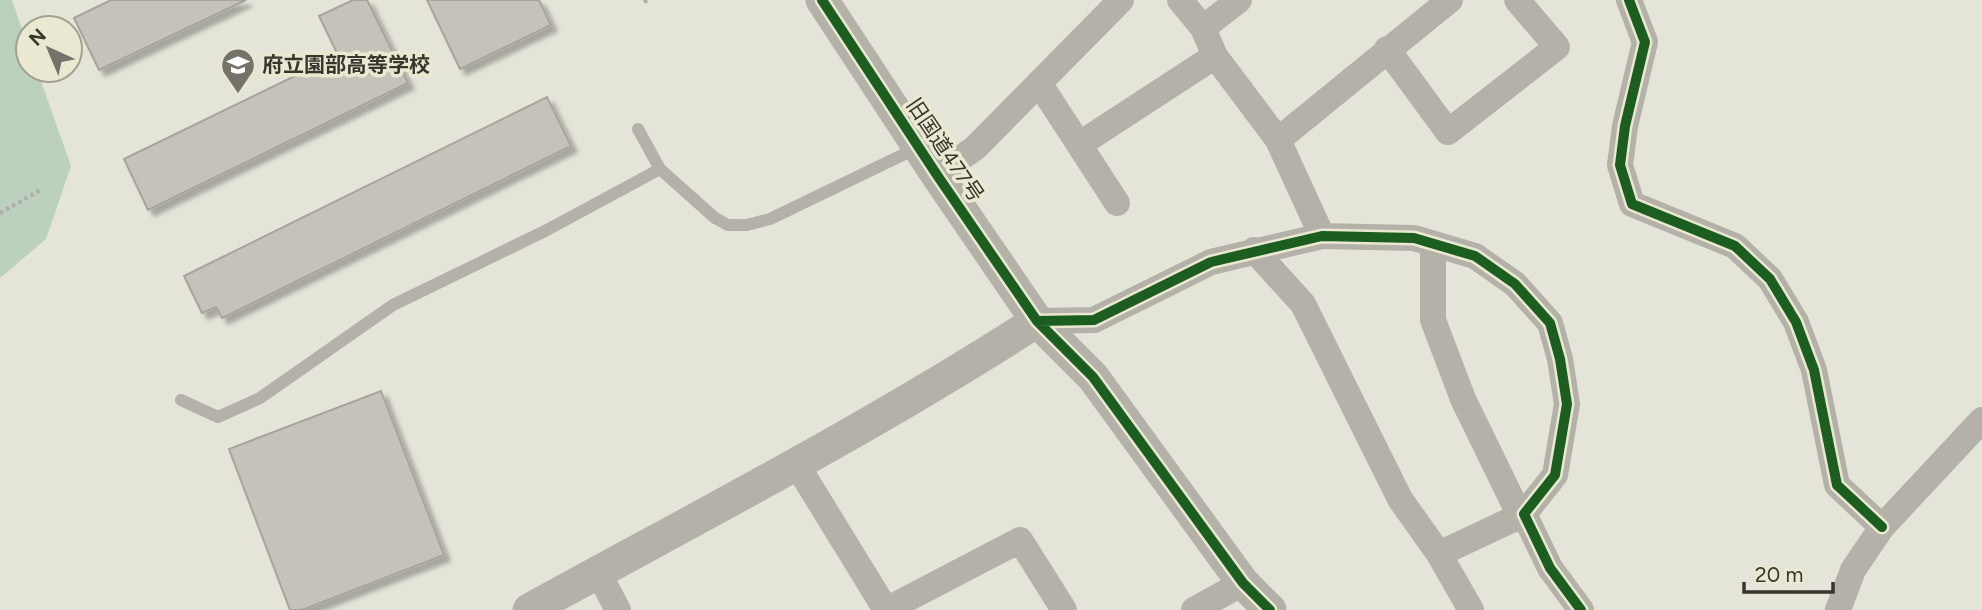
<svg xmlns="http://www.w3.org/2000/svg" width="1982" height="610" font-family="Figtree,'Noto Sans JP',sans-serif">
<defs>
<filter id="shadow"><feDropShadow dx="6" dy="6" stdDeviation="2" flood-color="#0004"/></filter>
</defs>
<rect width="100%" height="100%" fill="#e5e4d8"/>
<path fill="#bbd1be" d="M0 0H12L28 46V70H37L71 166 46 239 0 278Z"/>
<path fill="#c6c2ba" stroke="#a7a49b" stroke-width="2" filter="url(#shadow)" d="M111 0H246L99 70 74 18Z
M353 0H367L408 83 148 210 124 159 338 55 319 16Z
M427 0H539L551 25 460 69Z
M547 97 571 146 222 318 216 307 202 313 184 276Z
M381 391 444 555 302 610H290L229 449Z"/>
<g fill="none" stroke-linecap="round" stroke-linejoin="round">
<path stroke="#b0aea7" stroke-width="4.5" stroke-dasharray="3.5 3.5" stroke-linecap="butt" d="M644 2 647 0
M0 213 42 189"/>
<path stroke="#b4b1a9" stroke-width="12" d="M638 129 660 169 715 218 728 225H747L770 219 919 147
M181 400 218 417 260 398 393 305 545 231 660 169"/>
<path stroke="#b4b1a9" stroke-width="26" d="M1180 0 1203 28 1215 56 1278 140 1450 0
M1629 0 1645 42 1625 126 1620 165 1632 204 1735 246 1770 279 1796 322 1814 370 1837 485 1882 527
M1203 28 1239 0
M1387 49 1448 132 1557 47 1517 0
M1039 83 1117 203
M1278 140 1322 236
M1080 144 1215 56
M937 175 975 148 1121 0
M1433 244V320L1463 399 1520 516
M1254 250 1303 304 1400 499 1439 554 1524 514
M1037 321 1094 320 1211 262 1322 236 1414 238 1475 256 1515 284 1550 323 1560 359 1567 404 1555 475 1524 514 1550 568 1581 610
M797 465 886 610 1020 540 1064 610
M1439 554 1471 610
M598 572 618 610
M1194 610 1243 583
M1838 610 1853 570 1882 527 1982 420"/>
<path stroke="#b4b1a9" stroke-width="33" d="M822 0 937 175 1037 321 1093 377 1243 583 1270 610
M529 610C700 516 873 427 1037 321"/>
<g stroke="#ebe8d2" stroke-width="15">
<path id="cycleway" d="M822 0 937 175 1037 321 1093 377 1243 583 1270 610
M1629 0 1645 42 1625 126 1620 165 1632 204 1735 246 1770 279 1796 322 1814 370 1837 485 1882 527
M1037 321 1094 320 1211 262 1322 236 1414 238 1475 256 1515 284 1550 323 1560 359 1567 404 1555 475 1524 514 1550 568 1581 610"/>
</g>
<use href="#cycleway" stroke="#1b5e20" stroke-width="10"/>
</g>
<defs>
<g id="school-pin" transform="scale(1.75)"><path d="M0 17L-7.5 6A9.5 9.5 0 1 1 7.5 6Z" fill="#747269" stroke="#ebe8d2"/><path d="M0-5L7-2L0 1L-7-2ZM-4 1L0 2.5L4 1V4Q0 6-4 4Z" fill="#fff"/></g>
</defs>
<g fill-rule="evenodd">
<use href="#school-pin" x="238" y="65"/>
</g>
<g text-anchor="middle" stroke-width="7" stroke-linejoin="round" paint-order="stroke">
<g font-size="21" font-weight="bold" fill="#37352d" stroke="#ebe8d2" text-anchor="start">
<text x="262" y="72">府立園部高等学校</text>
</g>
<g font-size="21" fill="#37352d" stroke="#ebe8d2">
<text transform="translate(945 150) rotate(56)" y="7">旧国道477号</text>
</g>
</g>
<g transform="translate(49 49) rotate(316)"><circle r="33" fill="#ebe8d2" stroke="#a3a090" stroke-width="2"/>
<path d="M0-5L12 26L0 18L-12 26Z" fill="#747269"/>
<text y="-10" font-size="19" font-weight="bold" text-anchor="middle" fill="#37352d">N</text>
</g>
<path d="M1744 582v10h89v-10" fill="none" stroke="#37352d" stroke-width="3.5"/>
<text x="1755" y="582" font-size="21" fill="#37352d" stroke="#ebe8d2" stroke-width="5" paint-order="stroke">20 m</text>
</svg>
